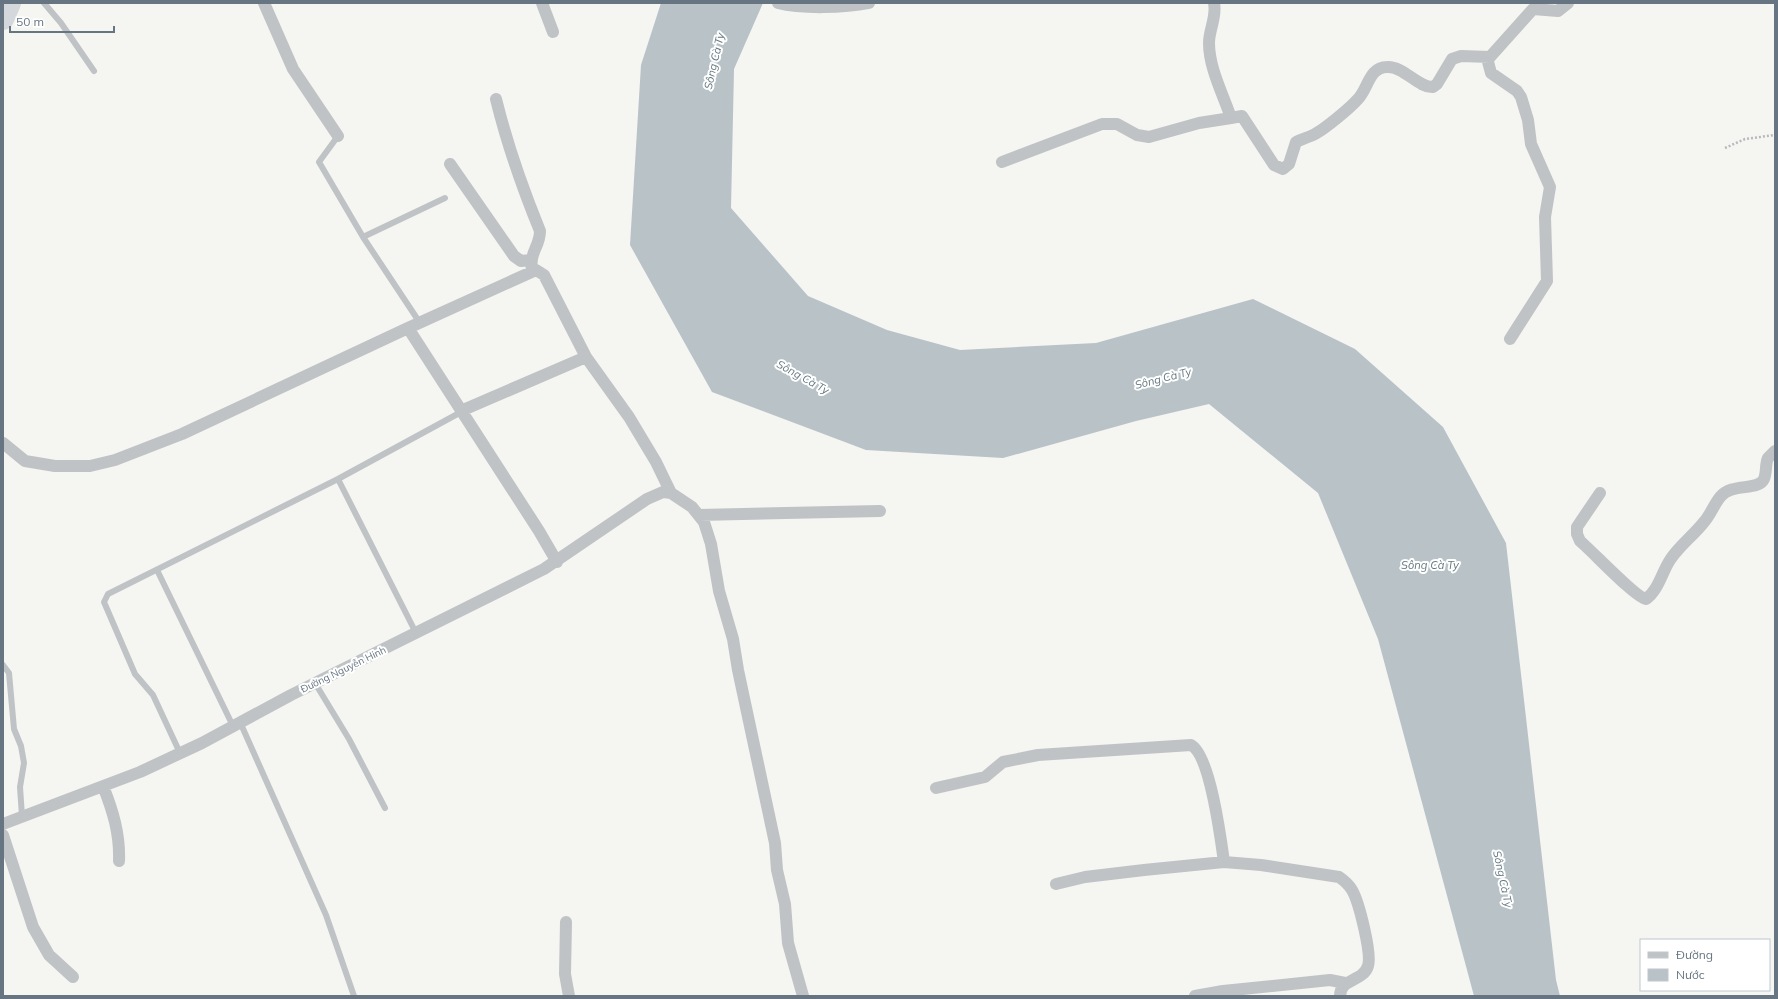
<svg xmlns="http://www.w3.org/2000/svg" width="1778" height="999" font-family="Mulish,sans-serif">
<rect width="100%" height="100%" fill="#f5f5f2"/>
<path fill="#b8c2c7" d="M661 3H763L734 69 731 208 808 296 887 330 960 350 1096 343 1253 299 1355 349 1443 427 1506 543 1556 980 1560 996H1474L1378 639 1318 493 1209 404 1136 421 1003 458 866 450 712 392 630 245 641 65Z"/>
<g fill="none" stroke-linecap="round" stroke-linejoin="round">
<path stroke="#b7babc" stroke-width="2.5" stroke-dasharray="2 2" stroke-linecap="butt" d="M1725 148 1745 139 1775 135"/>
<path stroke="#bfc3c6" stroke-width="6" d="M44 3 61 23 94 71
M338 136 319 162 363 237 420 323
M363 237 445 198
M338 479 416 633
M157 570 233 726
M3 665 9 673 14 729 21 746 24 763 20 787 22 816
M315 683 349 739 385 808
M240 722 326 915 354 996
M180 753 153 695 135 674 104 602 108 594 338 479 463 411"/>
<path stroke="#bfc3c6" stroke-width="12" d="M264 3 293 69 338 136
M542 3 553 32
M778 3C801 9 845 8 869 3
M1214 3C1217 17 1209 29 1209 43 1209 68 1223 94 1231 118L1242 116 1274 165 1283 169 1289 164 1296 142C1302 139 1309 137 1315 134 1326 128 1350 108 1358 99 1368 89 1369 67 1387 67 1404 66 1418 88 1433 87L1437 84 1452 59 1461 56 1490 57 1533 9 1558 11 1568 3
M1487 58 1491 73 1517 91 1521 97 1528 120 1531 144 1550 187 1545 217 1547 281 1510 339
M496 99C507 144 522 187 540 231 540 247 529 251 532 272
M1002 162 1102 124H1117L1137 135 1149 137 1199 123 1231 118
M450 164 514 256 521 261 531 260
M408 328 539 531 557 562
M463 410 586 357
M3 443 25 461 55 466H90L115 460 182 434 408 328 536 270 544 275 586 357 629 417 656 462 671 493
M1600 493 1577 527V534L1580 541C1592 551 1636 598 1646 599 1658 591 1662 572 1670 560 1679 546 1694 535 1704 522 1711 514 1714 504 1721 496 1732 483 1759 491 1764 479 1767 472 1765 464 1768 458L1775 451
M699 515 880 511
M103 786C113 811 120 834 119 861
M936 788 985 777 1003 762 1038 755 1191 745C1210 755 1221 840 1224 862
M3 824 140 772 202 743 291 695 544 569 647 499 663 492 671 493 692 507 704 522 711 544 719 591 733 639 738 670 775 843 777 870 785 904 788 943 803 996
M3 835 33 927 49 955 73 977
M1056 884 1085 877 1144 870 1224 862 1261 865 1339 877C1345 881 1349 885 1352 890 1359 902 1372 954 1368 966 1363 982 1340 978 1340 996
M566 922 565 974 569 996
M1195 996 1223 991 1330 980 1345 983"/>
<path stroke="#d4d8dc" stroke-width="22" d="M3 19 10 3"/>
</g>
<g text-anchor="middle" stroke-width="4" stroke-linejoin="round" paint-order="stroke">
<g font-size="10" fill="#667581" stroke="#fff">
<text transform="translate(343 669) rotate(-26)" y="4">Đường Nguyễn Hinh</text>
</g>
<g font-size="11" font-style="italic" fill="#62777e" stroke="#fff">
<text transform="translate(714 61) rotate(-77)" y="4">Sông Cà Ty</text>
<text transform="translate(803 377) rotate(29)" y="4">Sông Cà Ty</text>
<text transform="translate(1163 378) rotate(-14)" y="4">Sông Cà Ty</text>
<text x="1430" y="569">Sông Cà Ty</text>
<text transform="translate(1503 879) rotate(78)" y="4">Sông Cà Ty</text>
</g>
</g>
<rect width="1778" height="999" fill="none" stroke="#667581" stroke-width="8"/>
<rect x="1640" y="939" width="130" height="52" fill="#ffffff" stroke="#c2c8cd"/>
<rect x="1648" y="952" width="20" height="6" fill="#bfc3c6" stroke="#c2c8cd"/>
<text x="1676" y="959" font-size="12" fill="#667581">Đường</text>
<rect x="1648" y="969" width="20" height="12" fill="#b8c2c7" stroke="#c2c8cd"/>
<text x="1676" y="979" font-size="12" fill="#667581">Nước</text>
<path d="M10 26v6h104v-6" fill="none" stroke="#667581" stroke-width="2"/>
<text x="16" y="26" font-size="12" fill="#667581" stroke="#ffffff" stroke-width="3" paint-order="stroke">50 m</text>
</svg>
